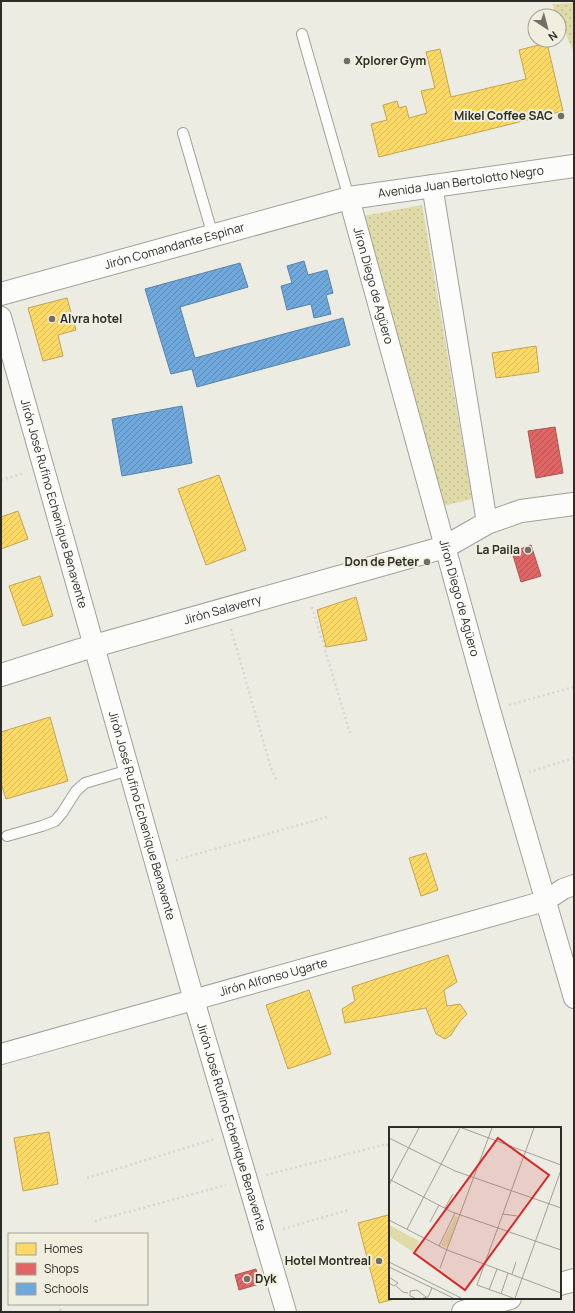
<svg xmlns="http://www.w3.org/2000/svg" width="575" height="1313" font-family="Manrope,sans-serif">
<defs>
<pattern id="park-dots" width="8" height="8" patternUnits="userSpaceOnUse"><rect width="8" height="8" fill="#e0daa9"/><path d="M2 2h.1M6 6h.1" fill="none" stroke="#c0bb91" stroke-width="1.8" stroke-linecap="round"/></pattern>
<pattern id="homes-hatch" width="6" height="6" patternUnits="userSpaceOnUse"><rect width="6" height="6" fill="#ffd966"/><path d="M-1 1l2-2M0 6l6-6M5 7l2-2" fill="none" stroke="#dbbb58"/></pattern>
<pattern id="shops-hatch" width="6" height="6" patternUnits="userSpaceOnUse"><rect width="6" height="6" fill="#e06666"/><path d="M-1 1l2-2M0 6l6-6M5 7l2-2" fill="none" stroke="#b65454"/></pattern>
<pattern id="schools-hatch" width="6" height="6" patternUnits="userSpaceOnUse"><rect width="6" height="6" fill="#6fa8dc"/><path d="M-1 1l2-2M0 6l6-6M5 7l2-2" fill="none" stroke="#5c89b2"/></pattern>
</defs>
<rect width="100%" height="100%" fill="#ecece3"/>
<path fill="url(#park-dots)" d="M574 3V52L559 19V16H557L552 4Z
M422 205 472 499 439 507 363 216Z"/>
<path fill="url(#homes-hatch)" stroke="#c0a553" d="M547 43 563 111 379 157 371 124 387 120 383 105 397 101 399 108 406 106 409 118 427 113 421 91 435 88 426 52 440 49 451 97 526 79 519 50Z
M67 298 76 330 58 335 63 356 43 361 28 308Z
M536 346 539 372 496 378 492 353Z
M219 475 246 550 206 565 178 489Z
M18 511 28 539 1 549V517Z
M40 576 53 616 23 626 9 586Z
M356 597 367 640 326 647 317 610Z
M50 717 68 781 6 799 1 783V732Z
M426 853 438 890 421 896 409 858Z
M448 955 457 982 444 990 447 1006 460 1004 467 1014 460 1021 451 1035 445 1039 436 1034 426 1008 345 1023 342 1009 355 1001 352 987Z
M309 990 331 1054 288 1069 266 1005Z
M49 1132 58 1184 23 1191 14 1138Z
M388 1215 390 1224V1298H399L379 1303 358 1223Z"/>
<path fill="url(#shops-hatch)" stroke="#aa5553" d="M555 427 563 473 536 478 528 431Z
M531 545 541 576 521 582 512 552Z
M256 1269 259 1284 239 1290 235 1275Z"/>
<path fill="url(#schools-hatch)" stroke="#5b83a6" d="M304 261 308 275 327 270 333 293 326 295 331 314 314 318 311 304 287 310 281 286 292 283 287 266Z
M240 263 248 287 180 307 195 358 343 318 350 345 197 387 192 369 171 374 145 289Z
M182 406 192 463 122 476 112 419Z"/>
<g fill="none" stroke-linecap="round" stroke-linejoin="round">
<g stroke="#a1a19a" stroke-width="12">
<path id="service" d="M302 34 349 198
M183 133 213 236
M7 836 42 826 55 821 62 813 76 791 85 783 129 770"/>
</g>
<g stroke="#a1a19a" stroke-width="22">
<g id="minor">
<path d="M432 185 487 523"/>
<path id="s1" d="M349 198 490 710 574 998"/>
<path id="s2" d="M1 317 194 1000 286 1312"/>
<path id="s3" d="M1 1054 545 901 563 889 574 885"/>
</g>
</g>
<g stroke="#a1a19a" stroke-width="24">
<path id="tertiary" d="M560 1284 574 1280
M463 1312 510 1298"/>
</g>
<g stroke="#a1a19a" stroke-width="24">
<g id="secondary">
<path id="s4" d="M1 294 349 198 574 166"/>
<path id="s5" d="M1 675 80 650 445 547 487 523 521 511 574 504"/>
</g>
</g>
<path stroke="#d6d6d3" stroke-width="2.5" stroke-dasharray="2 3" stroke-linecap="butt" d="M1 480 24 473
M312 607 350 733
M231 629 271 768 277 781
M509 705 574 687
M529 772 574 758
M176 860 327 817
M266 1175 387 1144 390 1150
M87 1178 215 1139
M95 1221 226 1185
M283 1229 348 1210
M59 1304 61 1312"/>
<use href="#service" stroke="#fcfcfb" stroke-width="10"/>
<use href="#minor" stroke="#fcfcfb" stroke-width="20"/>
<use href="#tertiary" stroke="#fcfcfb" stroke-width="22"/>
<use href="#secondary" stroke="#fcfcfb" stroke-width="22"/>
</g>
<g fill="#707069" stroke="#f0efdf" stroke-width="1.5">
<circle cx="347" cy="61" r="4"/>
<circle cx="561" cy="116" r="4"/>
<circle cx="52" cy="319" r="4"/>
<circle cx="528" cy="550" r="4"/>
<circle cx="427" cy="562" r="4"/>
<circle cx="379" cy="1261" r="4"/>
<circle cx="247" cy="1279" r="4"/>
</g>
<g text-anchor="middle" stroke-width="4" stroke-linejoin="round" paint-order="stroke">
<g font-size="12" font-weight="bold" fill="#2d2d27" stroke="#f0efdf" text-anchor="end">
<text x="355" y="65" text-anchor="start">Xplorer Gym</text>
<text x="553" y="120">Mikel Coffee SAC</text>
<text x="60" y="323" text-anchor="start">Alvra hotel</text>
<text x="520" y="554">La Paila</text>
<text x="419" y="566">Don de Peter</text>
<text x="371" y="1265">Hotel Montreal</text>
<text x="255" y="1283" text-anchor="start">Dyk</text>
</g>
<g font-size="12" fill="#2d2d27" stroke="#f0efdf">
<text dy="4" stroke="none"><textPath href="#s4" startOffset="474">Avenida Juan Bertolotto Negro</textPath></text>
<text dy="4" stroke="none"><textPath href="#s4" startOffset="180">Jirón Comandante Espinar</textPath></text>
<text dy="4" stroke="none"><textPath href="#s1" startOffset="91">Jíron Diego de Agüero</textPath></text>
<text dy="4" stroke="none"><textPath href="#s2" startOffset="194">Jirón José Rufino Echenique Benavente</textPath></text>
<text dy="4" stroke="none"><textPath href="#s1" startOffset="415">Jíron Diego de Agüero</textPath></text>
<text dy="4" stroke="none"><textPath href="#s5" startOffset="231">Jirón Salaverry</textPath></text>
<text dy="4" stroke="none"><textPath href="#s2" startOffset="518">Jirón José Rufino Echenique Benavente</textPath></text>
<text dy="4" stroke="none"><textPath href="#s3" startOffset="283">Jirón Alfonso Ugarte</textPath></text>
<text dy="4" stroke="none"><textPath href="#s2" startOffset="842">Jirón José Rufino Echenique Benavente</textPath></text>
</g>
</g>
<g transform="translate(389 1127)">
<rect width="172" height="172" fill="#ecece3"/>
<path d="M66 89 69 90 58 121 52 118ZM0 98 30 114 27 127 0 109Z" fill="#e0daa9"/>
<path fill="none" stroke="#a0a098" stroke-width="1" d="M73 1 172 38M0 11 66 44 172 81M0 52 63 85 172 123M0 58 30 1M56 81 64 67M114 87 128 89M0 93 58 123 172 166M41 95 50 78M18 102 71 1M50 119 66 86M0 135 72 171M0 140 64 171M51 141 103 1M123 147 127 135M0 150 9 156 5 159 0 156M7 159 14 165 19 166M100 163 108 142M112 167 119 146M26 171 21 169V164L28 163 37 170M34 171 39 170 43 161M124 171 88 158 145 1M126 171 172 43"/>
<path fill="#d62828" fill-opacity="0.15" stroke="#d62828" stroke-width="2" d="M109 11 160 48 76 163 25 126Z"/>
<rect width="172" height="172" fill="none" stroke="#2d2d27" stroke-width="2"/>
</g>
<rect width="575" height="1313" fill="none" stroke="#2d2d27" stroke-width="4"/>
<rect x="8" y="1233" width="140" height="72" fill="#f0efdf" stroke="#a2a195"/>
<rect x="16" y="1243" width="20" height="12" fill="#ffd966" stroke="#a2a195"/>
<text x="44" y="1253" font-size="12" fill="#2d2d27">Homes</text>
<rect x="16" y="1263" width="20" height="12" fill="#e06666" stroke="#a2a195"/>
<text x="44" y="1273" font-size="12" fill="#2d2d27">Shops</text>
<rect x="16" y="1283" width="20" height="12" fill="#6fa8dc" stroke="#a2a195"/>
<text x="44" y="1293" font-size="12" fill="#2d2d27">Schools</text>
<g transform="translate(547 28) rotate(144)"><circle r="19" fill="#f0efdf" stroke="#a2a195"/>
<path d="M0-3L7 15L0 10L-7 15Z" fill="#707069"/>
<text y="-6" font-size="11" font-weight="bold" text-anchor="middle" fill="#2d2d27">N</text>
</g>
</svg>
